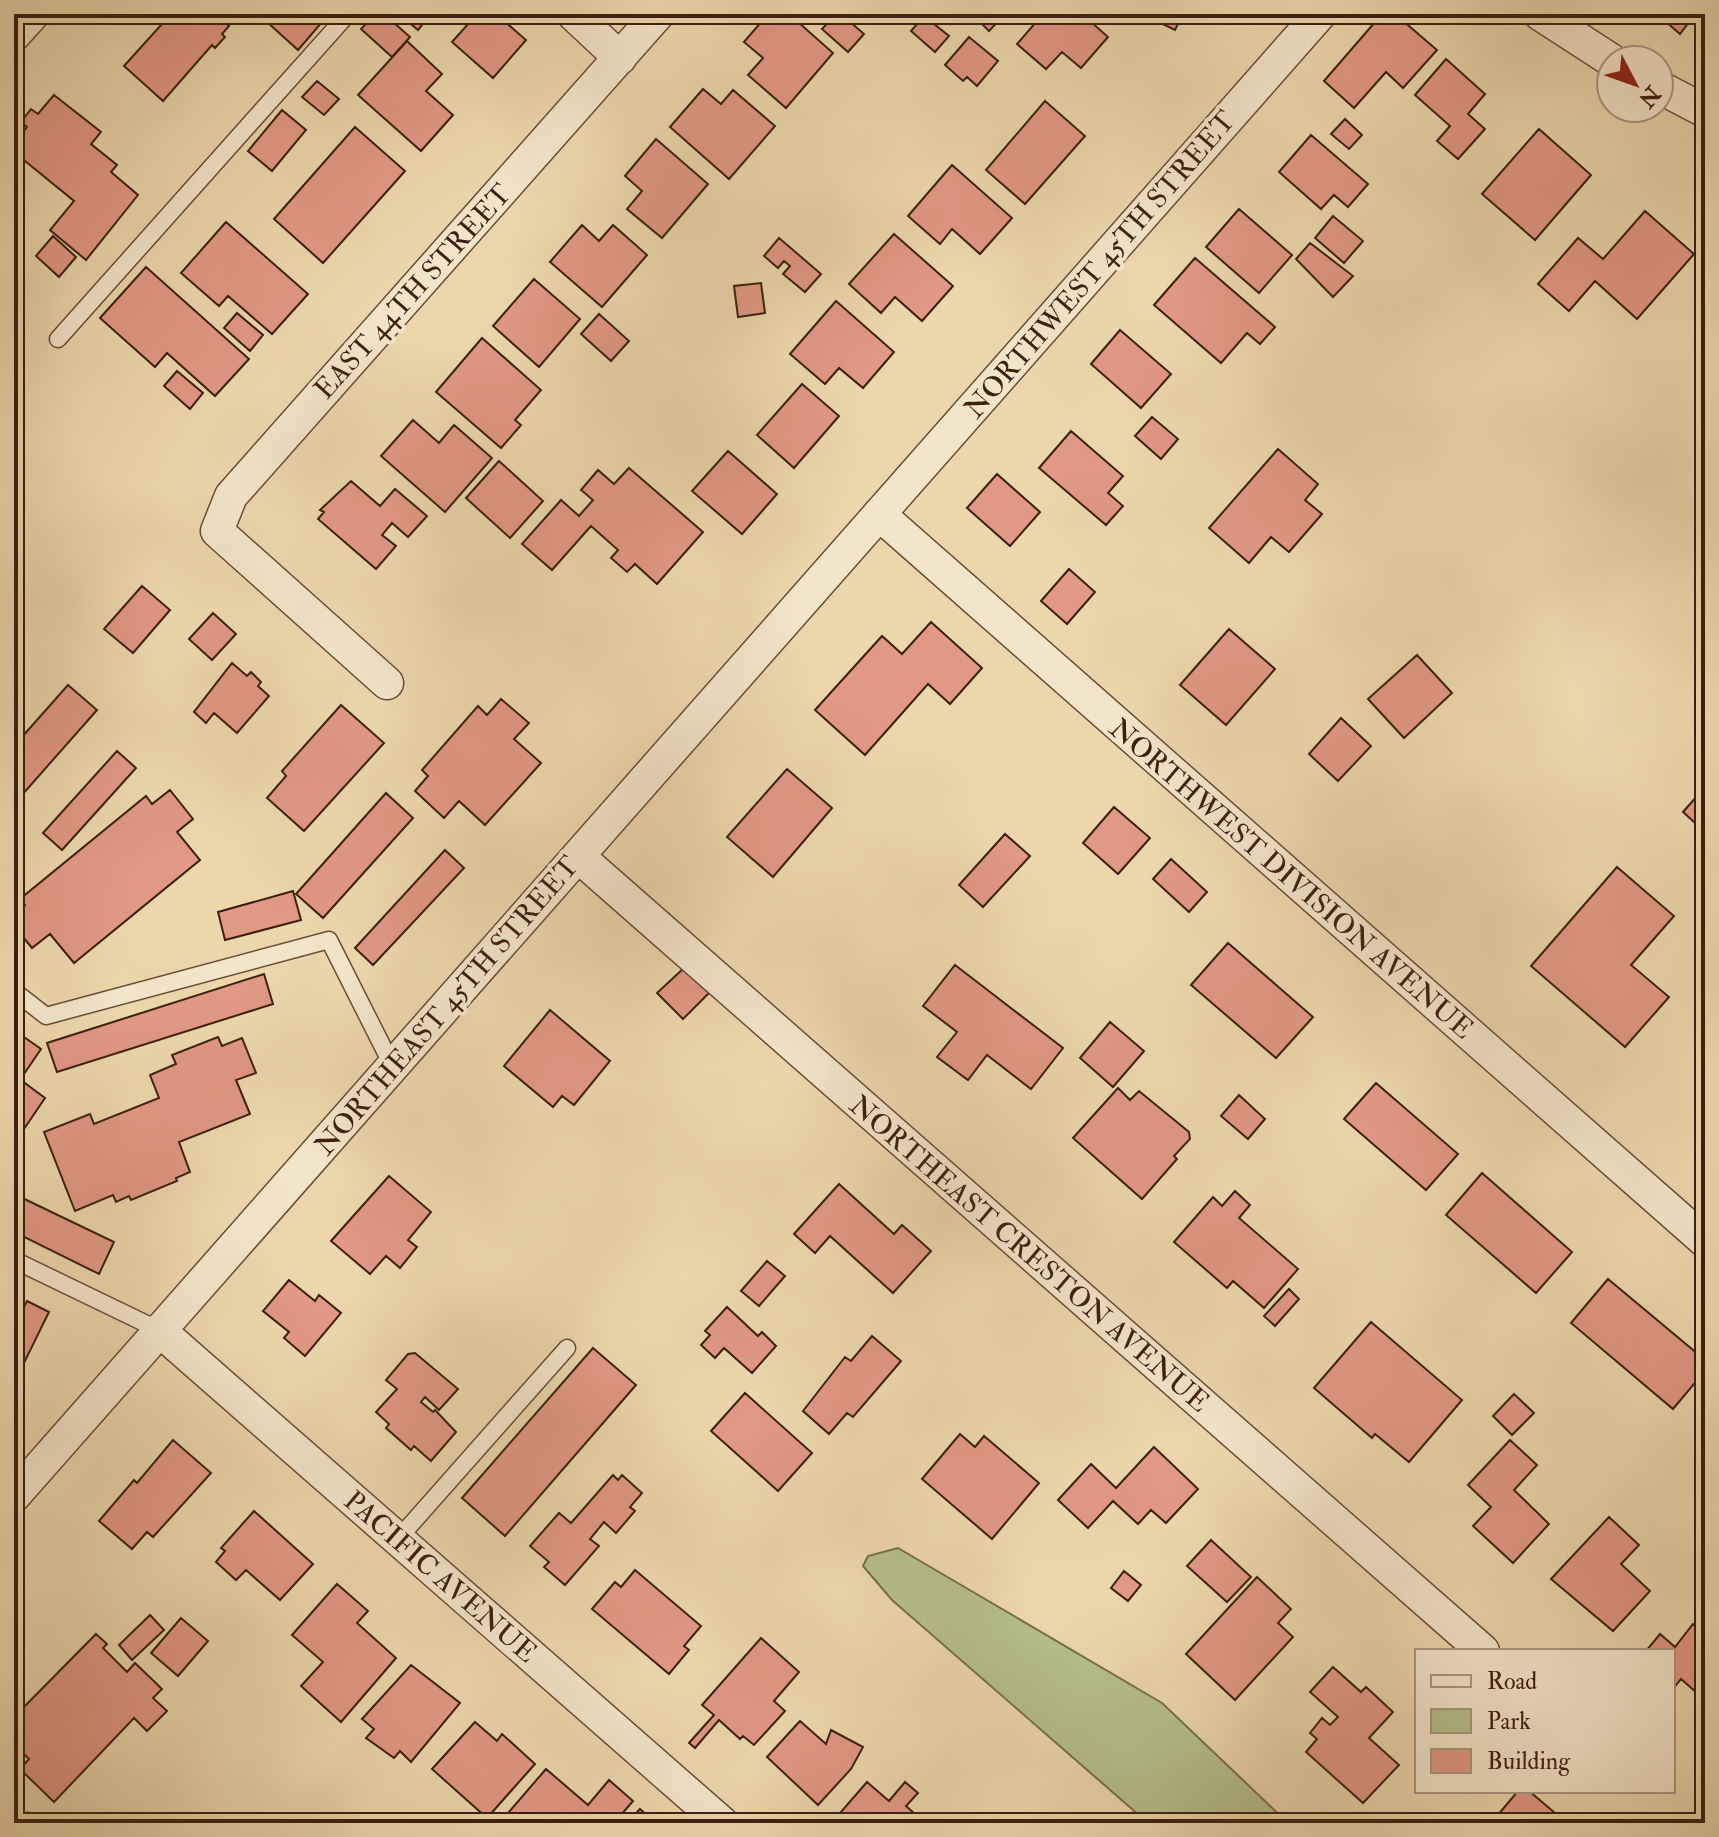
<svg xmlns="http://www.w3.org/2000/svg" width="1719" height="1837" font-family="'IM FELL Double Pica',serif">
<rect width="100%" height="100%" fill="#ecd7ad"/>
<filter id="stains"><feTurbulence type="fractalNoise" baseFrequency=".0025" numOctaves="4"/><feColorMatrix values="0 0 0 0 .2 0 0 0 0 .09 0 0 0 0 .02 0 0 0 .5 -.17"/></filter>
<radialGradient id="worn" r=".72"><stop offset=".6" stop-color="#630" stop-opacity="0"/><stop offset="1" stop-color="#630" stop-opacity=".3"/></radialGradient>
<path fill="#b5bf8c" stroke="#786f4e" stroke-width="2" d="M898 1548 1162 1703 1288 1823H1148L892 1600 863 1566 868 1556Z"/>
<path fill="#e19885" stroke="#3c1f10" stroke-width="2" d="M171 14H216L229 26 222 34 225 37 215 48 212 45 163 101 124 66Z
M275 14H329L298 50 267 22Z
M375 14H384L410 37 392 57 361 29Z
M399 14H431L418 30Z
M477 14H496L526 40 493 78 452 42Z
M768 14H789L833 53 786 108 748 75 763 58 744 42Z
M836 14H841L864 34 848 52 822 29Z
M981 14H1005L989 31 977 19Z
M1043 14H1082L1108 37 1081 68 1062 52 1046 69 1017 44Z
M1142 14H1183L1175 30Z
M1382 14H1395L1437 50 1403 88 1386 72 1354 108 1324 81Z
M1657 14H1705V29L1692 18 1680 34Z
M924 16 949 36 935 52 911 31Z
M969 37 998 61 977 86 967 77 963 81 945 65Z
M407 41 442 74 426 91 453 115 421 151 358 95Z
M1446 59 1485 94 1468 114 1485 129 1458 159 1437 141 1450 126 1415 95Z
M317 81 339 99 324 115 302 97Z
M703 89 721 104 733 90 775 126 729 179 670 127Z
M54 95 101 132 91 144 117 165 111 172 138 195 86 260 50 230 74 201 14 152V144L27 127 21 122 31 109 38 114Z
M1045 101 1085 136 1025 204 986 170Z
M282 110 306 130 272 171 248 151Z
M1345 119 1362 135 1349 149 1331 134Z
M355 127 405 171 323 263 274 219Z
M1539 129 1591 175 1535 240 1482 194Z
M1311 135 1368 184 1348 207 1334 195 1321 209 1279 172Z
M656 139 708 184 662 238 627 209 642 191 625 176Z
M952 165 1012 218 980 254 952 229 940 244 908 216Z
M1239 209 1292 255 1259 293 1206 247Z
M1645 211 1694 254 1637 319 1595 281 1569 311 1538 284 1578 238 1603 259Z
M1333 216 1363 241 1344 263 1315 238Z
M226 222 308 294 272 334 228 296 219 306 181 273Z
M582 225 599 241 613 225 647 255 602 307 550 262Z
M894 234 953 286 922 321 895 297 881 313 849 284Z
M53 236 76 257 59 277 36 256Z
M779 238 821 274 805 292 783 274 790 266 784 261 778 268 764 256Z
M1310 243 1353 276 1333 297 1296 259Z
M1195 258 1275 327 1260 344 1247 333 1221 363 1154 305Z
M146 267 249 359 215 396 167 353 155 367 100 318Z
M534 279 580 319 539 367 493 326Z
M761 283 765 313 738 317 734 286Z
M836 301 894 352 863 388 839 368 825 384 790 354Z
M237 313 263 335 250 351 224 328Z
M599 314 629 341 611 361 581 334Z
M1120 330 1171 374 1141 408 1091 364Z
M482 338 541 390 515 420 521 425 501 448 436 392Z
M177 371 203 393 190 409 164 386Z
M802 384 839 416 794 468 757 435Z
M1152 417 1178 439 1161 459 1135 436Z
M413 420 439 443 454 425 492 458 445 512 381 456Z
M1071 431 1123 476 1108 493 1123 506 1106 525 1039 468Z
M1278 449 1318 484 1305 500 1322 514 1289 552 1271 537 1249 563 1209 528Z
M728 451 777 494 742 534 692 491Z
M499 461 543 501 510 538 466 498Z
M629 468 703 532 657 584 635 564 627 572 611 558 618 550 591 526 552 570 522 544 561 500 579 516 593 500 581 490 598 470 614 484Z
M997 474 1040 512 1010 546 967 508Z
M351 481 380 506 395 489 427 516 408 537 392 523 382 535 396 546 376 569 318 519 324 512 320 510Z
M1069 569 1095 592 1067 624 1041 601Z
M142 586 170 610 133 653 104 629Z
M213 613 236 634 212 660 189 639Z
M931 622 982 668 950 704 928 684 865 755 815 710 882 636 902 654Z
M1229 629 1275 669 1226 725 1180 685Z
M1417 655 1452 693 1404 738 1368 699Z
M232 663 247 676 251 672 261 682 258 686 269 696 237 733 214 713 206 723 194 712Z
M68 685 97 710 14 804V746Z
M501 699 529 723 514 739 541 763 485 825 459 801 444 818 415 791 428 776 422 770 478 706 487 715Z
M341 705 384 743 304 831 267 798 286 776 282 771Z
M1341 718 1371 746 1338 781 1309 754Z
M117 751 136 768 62 850 43 833Z
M787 769 832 808 773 877 727 837Z
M1705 787V832L1683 812Z
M170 790 193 819 177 832 200 860 74 963 50 934 32 948 14 926V914L25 905 20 899 146 796 152 804Z
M386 793 413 818 323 918 296 894Z
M1114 807 1150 838 1118 874 1083 843Z
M1005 834 1030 856 983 907 959 885Z
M445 850 464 868 373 965 355 948Z
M1171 859 1207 892 1189 912 1153 879Z
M1617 867 1674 916 1631 965 1669 997 1625 1047 1531 966Z
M293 891 301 920 225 940 218 912Z
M1228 943 1313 1017 1276 1058 1191 985Z
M955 965 1063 1048 1031 1089 987 1055 968 1080 937 1057 957 1032 923 1006Z
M684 968 709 993 683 1019 657 993Z
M264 974 273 1004 57 1072 47 1043Z
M550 1010 610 1061 574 1105 562 1096 553 1107 504 1066Z
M1110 1022 1144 1051 1113 1087 1080 1058Z
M14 1030 41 1049 24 1074 14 1068Z
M218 1037 222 1046 242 1038 256 1073 236 1080 250 1114 179 1142 190 1172 176 1178 177 1181 131 1200 129 1196 116 1202 113 1195 75 1211 44 1132 90 1114 94 1124 159 1098 150 1075 176 1064 172 1055Z
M14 1075 45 1098 24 1129V1135L14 1144Z
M1376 1083 1458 1154 1426 1190 1344 1119Z
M1118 1088 1130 1100 1139 1091 1189 1132 1190 1139 1174 1156 1177 1159 1142 1199 1073 1138Z
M1239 1095 1265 1119 1248 1139 1221 1116Z
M1482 1173 1572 1252 1536 1293 1446 1215Z
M389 1176 431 1212 408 1240 417 1247 400 1268 386 1256 370 1274 331 1241Z
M839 1184 894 1234 902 1225 931 1251 893 1293 830 1236 815 1253 794 1234Z
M1235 1191 1250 1205 1239 1218 1298 1269 1264 1308 1233 1281 1227 1288 1174 1242 1213 1197 1222 1206Z
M14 1194 114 1242 99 1274 14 1232Z
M767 1261 785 1276 759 1306 741 1291Z
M1608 1279 1705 1360V1371L1673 1409 1571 1323Z
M289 1280 315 1301 319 1295 341 1313 305 1356 284 1338 289 1332 263 1311Z
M1289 1289 1299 1299 1275 1326 1264 1316Z
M27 1301 49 1312 22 1367 14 1363V1326Z
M727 1307 758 1336 762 1332 776 1346 752 1373 724 1348 715 1358 701 1345 710 1335 705 1331Z
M1371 1322 1462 1400 1409 1462 1375 1434 1372 1438 1314 1388Z
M872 1336 901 1361 853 1417 847 1413 829 1434 803 1411 845 1357 851 1361Z
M593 1348 636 1385 505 1536 462 1498Z
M415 1353 458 1389 439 1410 425 1397 421 1402 433 1412 435 1410 456 1432 431 1461 414 1446 411 1450 386 1428 389 1424 376 1412 397 1389 386 1380 408 1354Z
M745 1393 812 1453 778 1491 711 1431Z
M1514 1394 1534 1413 1512 1435 1493 1416Z
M960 1434 975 1447 984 1436 1039 1483 992 1539 922 1479Z
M173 1440 211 1473 153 1537 147 1532 132 1549 99 1521 134 1480 137 1483Z
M1510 1440 1537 1465 1514 1490 1549 1524 1513 1563 1473 1526 1491 1507 1468 1485Z
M1154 1447 1198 1489 1166 1523 1151 1510 1138 1524 1113 1501 1088 1528 1058 1500 1091 1464 1116 1488Z
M613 1475 618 1480 622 1475 642 1493 630 1507 635 1511 616 1533 604 1522 590 1539 599 1546 565 1585 544 1567 549 1562 530 1546 559 1513 571 1523Z
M254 1511 313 1564 280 1600 246 1570 236 1580 216 1562 225 1551 221 1548Z
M1609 1517 1639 1545 1621 1564 1650 1591 1613 1631 1551 1579Z
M1211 1540 1251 1577 1227 1602 1187 1566Z
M635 1570 701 1626 684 1646 689 1650 669 1674 592 1609 615 1582 621 1587Z
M1124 1571 1141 1585 1128 1601 1111 1588Z
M1257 1577 1291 1609 1278 1623 1293 1637 1235 1700 1186 1654Z
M337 1584 368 1611 357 1623 396 1658 341 1722 301 1686 323 1662 292 1635Z
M150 1615 164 1630 132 1660 119 1645Z
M181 1618 208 1641 178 1676 151 1653Z
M1693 1624 1705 1634V1700L1681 1679 1673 1689V1651H1646L1660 1634 1675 1647Z
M96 1634 107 1644 103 1648 127 1672 135 1663 162 1689 153 1698 167 1711 147 1731 134 1718 54 1802 20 1769 29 1759 14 1744V1705L20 1711Z
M761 1638 799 1672 774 1701 785 1711 754 1745 743 1736 740 1739 719 1720 695 1748 689 1743 714 1715 702 1705Z
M411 1665 460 1703 411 1762 400 1751 394 1758 366 1738 374 1729 362 1719Z
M1333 1667 1361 1692 1366 1687 1393 1712 1369 1738 1399 1765 1363 1803 1306 1752 1317 1739 1310 1733 1322 1718 1330 1725 1338 1717 1310 1692Z
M800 1721 826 1744 831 1730 863 1747 851 1769 818 1805 767 1757Z
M475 1722 497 1741 502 1734 535 1764 487 1818 432 1769Z
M546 1769 588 1805 609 1780 633 1801 614 1823H520L508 1813Z
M867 1782 889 1801 905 1782 918 1793 906 1806 924 1822 837 1823 834 1820Z
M1518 1791H1529L1561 1818 1556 1823H1491Z
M640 1809 656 1823H627Z"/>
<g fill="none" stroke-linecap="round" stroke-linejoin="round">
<g stroke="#684d37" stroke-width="19">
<path id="service" d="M58 339 348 14
M14 991 46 1016 329 940 392 1065
M14 1260 159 1330
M398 1539 567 1348"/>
</g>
<g stroke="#684d37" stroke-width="35">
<path id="minor" d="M573 14 620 58
M1540 14 1611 60
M14 35 33 14
M1659 87 1705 111
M879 514 1705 1241
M387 683 217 531 231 496 658 14
M578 856 1483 1651
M159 1330 722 1823
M14 1496 1320 14"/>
</g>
<path stroke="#3c1f10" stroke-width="5" stroke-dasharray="2 4" stroke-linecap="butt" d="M14 1799 35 1823"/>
<use href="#service" stroke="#f3e5ca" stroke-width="16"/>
<use href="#minor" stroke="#f3e5ca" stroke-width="32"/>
</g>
<g text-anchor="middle" stroke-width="8" stroke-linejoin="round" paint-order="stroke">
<g font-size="28" fill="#3c1f10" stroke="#f3e5ca">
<text transform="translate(1099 264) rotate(-49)" y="10">NORTHWEST 45TH STREET</text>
<text transform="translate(412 291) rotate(-48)" y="10">EAST 44TH STREET</text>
<text transform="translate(1292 878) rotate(41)" y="10">NORTHWEST DIVISION AVENUE</text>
<text transform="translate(446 1005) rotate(-49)" y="10">NORTHEAST 45TH STREET</text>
<text transform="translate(1030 1253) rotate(41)" y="10">NORTHEAST CRESTON AVENUE</text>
<text transform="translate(441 1576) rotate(41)" y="10">PACIFIC AVENUE</text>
</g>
</g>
<rect width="1719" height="1837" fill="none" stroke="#ecd7ad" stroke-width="48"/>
<rect x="16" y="16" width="1687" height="1805" fill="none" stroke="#3c1f10" stroke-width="4"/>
<rect x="24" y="24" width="1671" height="1789" fill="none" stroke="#3c1f10" stroke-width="2"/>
<rect x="1415" y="1649" width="260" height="144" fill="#f3e5ca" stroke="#aa9680" stroke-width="2"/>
<rect x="1431" y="1675" width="40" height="12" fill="#f3e5ca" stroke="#aa9680" stroke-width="2"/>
<text x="1487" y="1689" font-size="24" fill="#3c1f10">Road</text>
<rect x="1431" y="1709" width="40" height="24" fill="#b5bf8c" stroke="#aa9680" stroke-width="2"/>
<text x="1487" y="1729" font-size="24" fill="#3c1f10">Park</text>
<rect x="1431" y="1749" width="40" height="24" fill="#e19885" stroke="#aa9680" stroke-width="2"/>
<text x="1487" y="1769" font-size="24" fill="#3c1f10">Building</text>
<g transform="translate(1635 84) rotate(131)"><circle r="38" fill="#f3e5ca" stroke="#aa9680" stroke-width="2"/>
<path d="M0-6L14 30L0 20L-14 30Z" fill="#8f2418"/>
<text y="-12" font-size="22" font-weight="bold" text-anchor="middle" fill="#3c1f10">N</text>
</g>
<rect width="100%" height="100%" filter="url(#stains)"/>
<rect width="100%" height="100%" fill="url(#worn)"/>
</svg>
